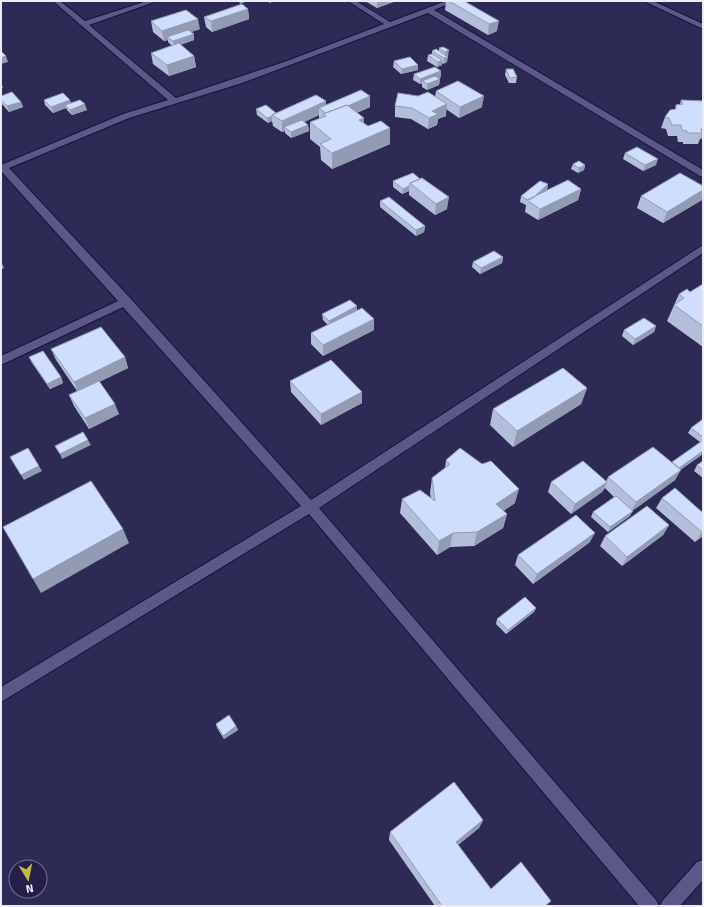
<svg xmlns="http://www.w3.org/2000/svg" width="704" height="907" font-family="Signika,sans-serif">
<rect width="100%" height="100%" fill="#2e2a56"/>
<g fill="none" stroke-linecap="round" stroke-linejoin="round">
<g stroke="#17103a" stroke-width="2">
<path id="street" d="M53 1H60L85 21 147 1H157L89 25 176 98 287 61 384 24 348 1H356L390 22 446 1H455L434 10 703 170V177L700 176 428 13 242 83 129 118 9 168 130 298 311 500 703 245V253L319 508 656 900 659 906H639L309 514 1 702V687L301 506 123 307 1 365V356L118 301 1 171V165L123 114 168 100Z
M644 1H653L703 24V29Z
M703 860V880L680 906H660L663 900 697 862Z"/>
</g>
<use href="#street" fill="#5b5889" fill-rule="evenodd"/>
</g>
<path fill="#b3bfda" d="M365 1H396L377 8Z
M446 1H464L497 31 488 35 445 10Z
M248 9 249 19 212 32 206 27 204 17Z
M151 21 200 29 191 32 194 40 180 45 194 56 196 67 169 76 153 64 151 53 172 46 168 42V40L164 41 153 32Z
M443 47 448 56H447V62L443 64 442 63V65L437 67 427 61 428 55 432 54V51H439V48Z
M394 61 418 65V70L401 74 393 67Z
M506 69 517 77 516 83H509L505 75Z
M414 74 441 77 438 78 440 79 439 85 427 90 422 87V84H420L413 80Z
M436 91 482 107 459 118 446 109V116L438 119 437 125 428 129 411 119 395 117V106L418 96 435 97Z
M1 96 21 102 23 107 9 112 1 103Z
M370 96V107L357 113 364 124 390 144 332 169 321 160 320 147 310 139V122L319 119V115L304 122 308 125 309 131 291 138 285 133V131L282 132 273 126 272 121 268 123 257 115 256 109 276 113 326 101V105Z
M44 100 71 103 87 110 72 115 67 110 66 108 53 113 45 105Z
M681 100 703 101V138L700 139 698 144H683V142H678L677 136H668L666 129 661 128 665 117 675 109 676 105 680 104Z
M625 153 656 165 643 171 623 159Z
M573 164 585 165 584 170 578 173 571 169Z
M413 173 447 209 435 215 409 195V191L402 194 393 187V181Z
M548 184 547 190 546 191 581 189 578 200 538 220 525 212 526 205 520 202 521 196Z
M641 196 702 200 663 223 637 208Z
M380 201 425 226 424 232 416 236 380 207Z
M503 257 502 263 480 274 472 267 473 262Z
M703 284V347L667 321 679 294 690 292Z
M357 310 374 330 323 356 311 344V333L328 325 323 320 322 314Z
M656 326 654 332 633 345 622 336 624 330Z
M51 349 125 357 128 368 99 382 119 414 89 429 74 406 69 395 77 391 56 360Z
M29 357 61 377 63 383 50 389 32 363Z
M290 381 362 403 321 425 291 392Z
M587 388 581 404 513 447 490 425 493 409Z
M703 420V454L680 470 675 480 632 511 630 516 608 532 591 517 593 512 614 497 605 488 602 492 571 514 548 492 551 482H606L608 477 672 463 700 442 688 433 691 428Z
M446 460 515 503 503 511 507 514 503 528 474 546 450 547 437 555 400 513 402 499H431L430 493 432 478 445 468Z
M703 461V478L694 471 697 465Z
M662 498 703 513V536L695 542 656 508Z
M669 525 663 535 622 566 600 546 605 536Z
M590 542 533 584 515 565 518 555Z
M536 608 534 612 506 634 496 624 497 619Z
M216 724 236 726 238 730 224 739 217 728Z
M483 820 479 828 458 845 491 889 545 906H435L389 840 390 832Z"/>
<path fill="#929bb2" d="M239 1H248L240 4Z
M269 1H276L269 3Z
M377 1H396L377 8Z
M248 9 249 19 212 32 211 21Z
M198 19 200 29 170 39 167 37 168 40 164 41 162 31Z
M499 21 497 31 488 35 489 24Z
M194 34V40L174 47 173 41Z
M449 50 448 56 444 57 445 52Z
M6 56 8 62 1 64V58Z
M194 56 196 67 169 76 167 65Z
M448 57 447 62 443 64 444 58Z
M442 60V65L437 67 438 62Z
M418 65V70L401 74 402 69Z
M441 71V77L425 83 422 81V84H420V79Z
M440 79 439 85 427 90V84Z
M1 82 3 88H1Z
M370 96V107L328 125V114Z
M484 96 482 107 459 118 460 107Z
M70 100 72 106 65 105 66 108 53 113 51 107Z
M326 101V112L319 108V115L288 130 284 127 285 131 282 132V121Z
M21 102 23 107 9 112 7 106Z
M85 104 87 110 72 115 70 110Z
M447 104 446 116 438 119 437 125 428 129 429 118 432 111Z
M272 116V121L268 123 267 118Z
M364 118V134L359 120Z
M308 125 309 131 291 138V132Z
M390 128V144L332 169V153Z
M703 128V138L700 139 702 133 701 129Z
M658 159 656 165 643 171 645 165Z
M585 165 584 170 578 173 579 168Z
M548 184 547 190 532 203 530 200Z
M409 186V191L402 194 403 189Z
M581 189 578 200 538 220 540 209Z
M703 190V197L702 200 663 223 667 212Z
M449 197 447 209 435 215 436 204Z
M425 226 424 232 416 236V230Z
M503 257 502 263 480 274 481 268Z
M1 263H2L4 268 1 270Z
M357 306V312L329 326V321Z
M374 319V330L323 356V345Z
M656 326 654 332 633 345 635 339Z
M125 357 128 368 78 392 74 382Z
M61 377 63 383 50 389 47 384Z
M587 388 581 404 513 447 517 431Z
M362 392V403L321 425V414Z
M115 404 119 414 89 429 85 418Z
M88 440 91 445 62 459 60 454Z
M703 451V454L676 473 679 468Z
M39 466 42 471 24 480 21 475Z
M681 470 675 480 631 512 636 502Z
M607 482 602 492 571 514 575 504Z
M519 489 515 503 492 519 496 504Z
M633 511 630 516 608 532 610 527Z
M507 514 503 528 474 546 477 532Z
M669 525 663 535 622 566 627 557Z
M123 529 129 543 41 593 33 579Z
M703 531V536L695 542 702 532Z
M453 533 450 547 437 555 439 541Z
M595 533 590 542 533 584 537 574Z
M536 608 534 612 506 634 508 630Z
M236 726 238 730 224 739 223 736Z
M483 820 479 828 453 849 456 842Z"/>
<path fill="#d0defe" stroke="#929bb2" d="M449 1H464L499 21 489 24Z
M242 4 248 9 211 21 204 17Z
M186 10 198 19 162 31 151 21Z
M188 30 194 34 173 41 167 37Z
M179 43 194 56 167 65 151 53Z
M443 47 449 50 445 52 439 48Z
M436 49 448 57 444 58 432 51Z
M1 51 6 56 1 58Z
M432 54 442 60 438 62 428 55Z
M410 57 418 65 402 69 394 61Z
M435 67 441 71 420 79 414 74Z
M506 69H513L517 77 510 78Z
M435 76 440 79 427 84 422 81Z
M458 81 484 96 460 107 436 91Z
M361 90 370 96 348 106 347 105 326 113 319 108Z
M12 92 21 102 7 106 1 100V96Z
M428 92 447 104 432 111 438 114 429 118 412 108 395 106 398 93 418 96Z
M63 93 70 100 51 107 44 100Z
M316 95 326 101 282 121 272 115Z
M80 100 85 104 70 110 65 105Z
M681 100 703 101V128L701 129 702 133H687V131L682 130 681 125H672L669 118 665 117 670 110 676 109V105L683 104Z
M266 105 276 113 272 115V116L267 118 256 109Z
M347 105 364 118 359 120 368 126 381 121 390 128 332 153 320 144 331 139 310 122 326 116 323 114Z
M302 120 308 125 291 132 284 127Z
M637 147 658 159 645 165 625 153Z
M579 161 585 165 579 168 573 164Z
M413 173 420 179 410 183 409 186 403 189 393 181Z
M680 173 703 186V190L667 212 641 196Z
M422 178 449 197 436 204 410 183Z
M568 180 581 189 540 209 527 200Z
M540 181 548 184 533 198 528 200 521 196Z
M389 197 425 226 416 230 380 201Z
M494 251 503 257 481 268 473 262Z
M703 284V326L674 305 684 298 679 294 687 289 690 292Z
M350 300 357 306 329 321 322 314Z
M362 308 374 319 323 345 311 333Z
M644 318 656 326 635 339 624 330Z
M101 327 125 357 74 382 51 349Z
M43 351 61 377 47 384 29 357Z
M331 360 362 392 321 414 290 381Z
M563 368 587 388 517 431 493 409Z
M99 381 115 404 85 418 69 395Z
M703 419V437L691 428Z
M83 432 88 440 60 454 55 446Z
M702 441 703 442V451L679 468 672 462Z
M653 447 681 470 636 502 608 477Z
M28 448 39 466 21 475 10 457Z
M460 448 482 464 491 461 519 489 496 504 507 514 477 532 453 533 439 541 402 499 420 490 435 501 432 478 450 464 446 460Z
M583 461 607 482 575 504 551 482Z
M703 461V470L697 465Z
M91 481 123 529 33 579 3 527Z
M675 488 703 513V531L702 532 662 498Z
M616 496 633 511 610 527 593 512Z
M647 506 669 525 627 557 605 536Z
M576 515 595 533 537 574 518 555Z
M525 597 536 608 508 630 497 619Z
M229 715 236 726 223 736 216 724Z
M454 782 483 820 456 842 491 889 521 862 551 901 545 906H442L390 832Z"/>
<rect width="704" height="907" fill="none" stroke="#ebebfc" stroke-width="4"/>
<g transform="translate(28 879) rotate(170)"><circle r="19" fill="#25204a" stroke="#747191"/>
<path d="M0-3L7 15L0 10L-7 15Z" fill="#c4bc3d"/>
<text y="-6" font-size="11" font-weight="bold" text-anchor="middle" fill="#ebebfc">N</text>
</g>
</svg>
